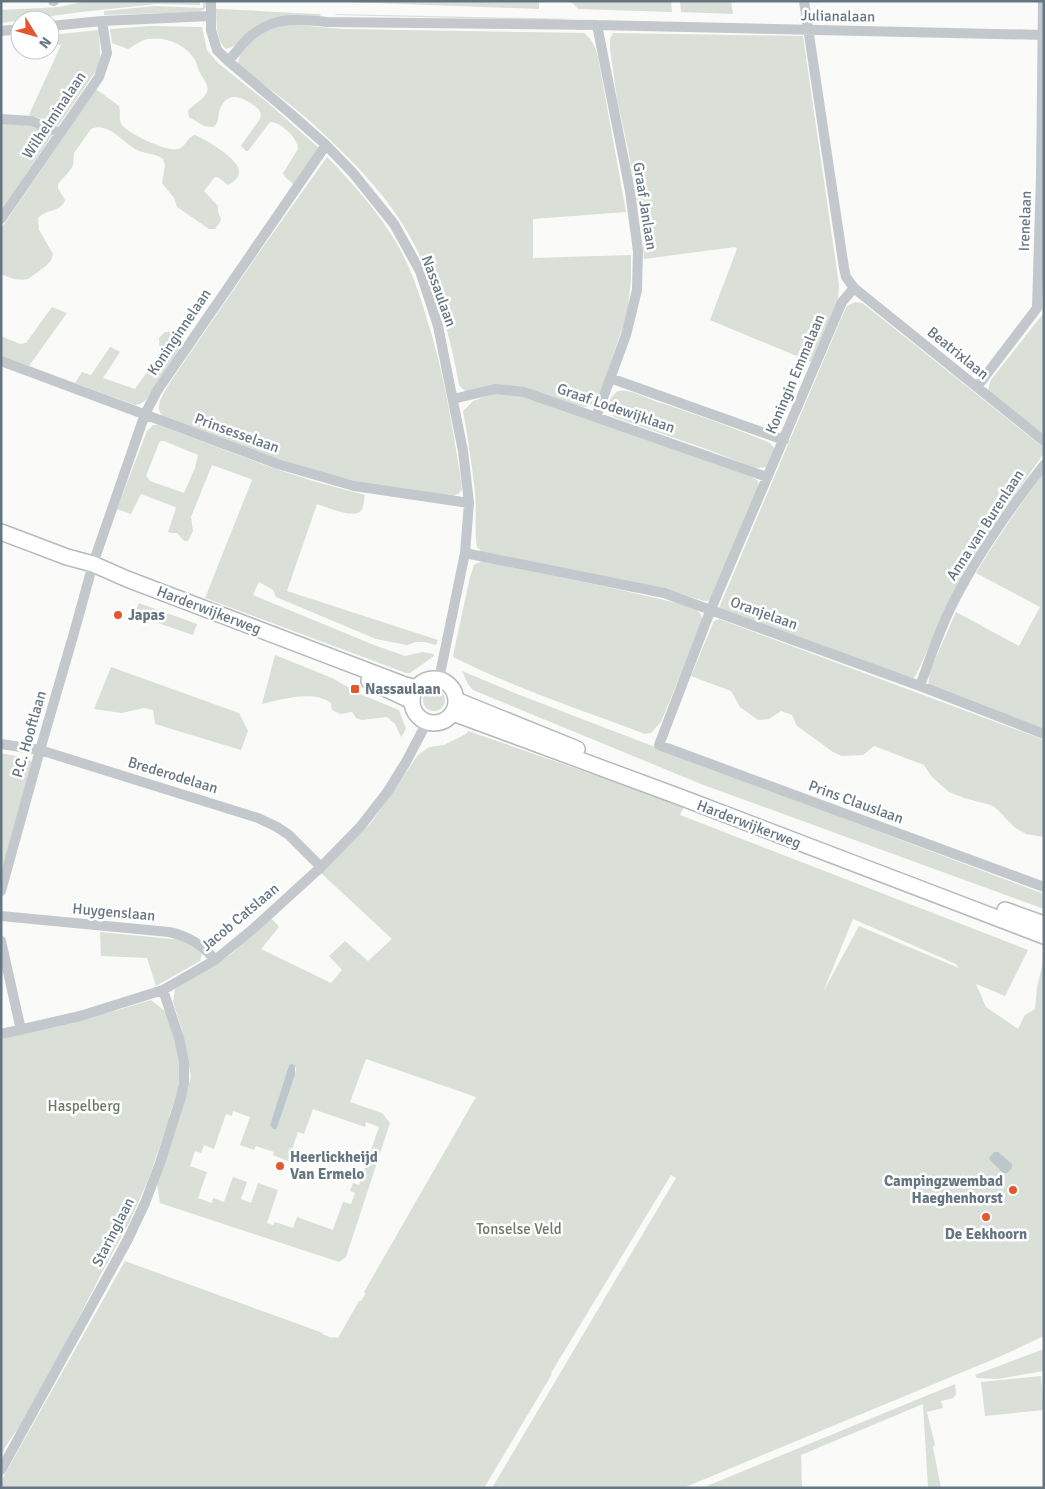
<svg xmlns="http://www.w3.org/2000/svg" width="1045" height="1489" font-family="Signika,sans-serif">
<rect width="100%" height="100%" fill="#fafaf8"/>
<path fill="#dadfd7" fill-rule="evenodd" d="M87 1H200V5L157 4 81 12 1 23V10L59 7Z
M350 1H539V9L349 2Z
M571 1H671L672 12 578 9Z
M680 1H731L733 14 681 12Z
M203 2H208L207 7 200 12 104 15V11L155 6 203 8Z
M216 9C251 10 285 13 321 14L320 16C300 16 277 13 259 24 247 31 239 47 226 49 215 39 217 22 216 9Z
M335 14 575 19 539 20 336 15Z
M286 24 342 29 584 33C593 40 595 47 598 57L626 212 533 219V258L631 255V280L628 306 623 326 603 385 597 399 594 403 586 407 577 406 518 387 466 392 459 385C451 338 436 286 414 244 394 205 363 171 331 141 304 113 271 91 240 66L238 62 240 55 253 40 263 32Z
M149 26 202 27 207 50 218 63 268 103 319 148 294 185 285 177 283 173 298 149C298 138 281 122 270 122L248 151H246L241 146 242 144 260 119C262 113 260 110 255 106 242 97 228 90 220 109 217 116 220 121 214 127L204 126 189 117 188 111C193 104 204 100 207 92 209 83 202 78 199 71 197 67 197 63 195 60 186 44 165 36 148 39 141 40 134 46 128 49L112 43 110 29Z
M99 30 100 58 98 68 58 126 46 120 29 115 61 45H50V35Z
M613 33 803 36 839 285 838 299 811 362 710 320 737 249 735 247 644 259 642 231 628 149 617 99 610 49V39Z
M96 89 119 106C121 112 118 120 122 125 129 134 166 152 178 149 186 147 187 137 195 135 205 139 243 161 239 174 238 178 232 183 228 185L219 178 215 177 204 191 218 206V212L221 219 220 222 215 229H209L177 207 174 198 162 183 165 166 163 159C155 153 145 154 137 150 123 143 108 121 91 129L74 153 73 165 71 169 58 184V188L65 200C62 212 46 209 38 218L39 230 53 254 51 260 46 266 28 279C18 281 10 278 1 274V229Z
M27 123 52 135 1 211V124Z
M327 157C353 183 377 211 396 242 409 264 418 289 425 313 443 367 452 424 461 480L462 490 458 494 453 496C421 492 386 489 355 481 290 465 228 441 165 418 152 409 163 395 169 384L256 257Z
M855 302 862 303 880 317 1044 448V452L1040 459 981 542 961 577 916 675 912 681 719 608 841 319 847 306Z
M52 307 67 313 29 366 1 356V336L20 344 26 343Z
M1042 315H1044V435L988 391 990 381Z
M165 332H169L185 343 146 400 140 404 135 405 75 383 82 372 91 375 110 347H111L120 352 103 378 135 389 160 354 159 338Z
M618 391C630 389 644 397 655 401 694 414 733 427 770 443L775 449 767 467 755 468 709 450 614 417 609 412C608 402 610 397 618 391Z
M494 393 524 396 752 477 758 481 759 486 711 600 705 601 657 588 491 554 481 551 477 547C474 529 477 511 475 493 472 465 468 438 463 411L473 401Z
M153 425H158L267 466 313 481 365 495C364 499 364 507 361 511 354 519 326 507 317 504L287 591 438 640 436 645 425 642H415L407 645 376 639 276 597 273 590 259 582 253 595 374 645 405 656 423 652 434 654V656L410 673H406L205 598 252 480 251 479 212 465 191 517 193 531 188 541H184L177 533H171L168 532 176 508 175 507 141 494 131 514 117 509 147 431ZM161 441H164L198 455 195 468 184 493 150 481 146 476 159 443Z
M1044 473V729L928 686 930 671 956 612 1019 646 1040 607 976 573C997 538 1020 505 1044 473Z
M482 561 621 590 681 604 695 609 700 613 703 620 661 722 651 733 645 734C581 710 515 688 453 657L455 646 470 577 474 565Z
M139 603 197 624 193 635 146 619 147 616 135 612Z
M719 619 1044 740V837L1026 834 1014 827 997 809 991 805 964 798 949 792 931 776 924 765 874 746 863 755 842 756 833 752 797 726 792 715 781 711 769 719 758 720 740 707 731 691 691 676 714 621Z
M275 655 332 678 360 694 399 710 406 729 401 737 395 724 387 717 362 720 356 718 352 712 340 714 332 710 331 703C314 690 282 699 262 704Z
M111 667 239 713 248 731 241 750 155 724 153 710 144 708 122 713 94 709Z
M462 671 517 694 642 742 1044 894V909L701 784 473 690 468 684Z
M423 700a11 11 0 1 1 22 0a11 11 0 1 1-22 0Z
M468 731 684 806 680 815 1028 950 1005 996 976 984 986 1007 1018 1029 1025 1015 1035 1009 1037 988 1044 957V1336L999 1357 683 1488H492L676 1178 671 1175 551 1373 552 1374 484 1488H1V1481L125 1261 323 1333 322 1334 332 1338 333 1337 338 1338 359 1301H361L366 1293 364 1292 476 1097 366 1059 350 1102 382 1113 390 1123 346 1257 339 1262 160 1203 157 1183 191 1077 182 1030 173 1002 175 989 230 955 271 918 279 927 261 949 331 983 342 970 329 956 345 941 368 961 392 939 321 873 371 823 418 755 429 747 444 745 466 734ZM853 919 956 964 959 968 859 926 823 992ZM289 1065 296 1068 295 1075 278 1125H270ZM313 1109 365 1127 366 1122 379 1127 359 1185 353 1183 350 1191 355 1193 351 1204 343 1202 333 1230 297 1217 293 1228 275 1222 273 1225 267 1223 278 1190 258 1183 251 1203 241 1199 247 1182 233 1177 224 1202 213 1198 212 1203 198 1198 207 1172 190 1166 195 1151 201 1153 204 1145 214 1149 226 1114 232 1116 233 1111 250 1117 240 1145 254 1150 256 1146 274 1152 273 1155 288 1161 298 1132 304 1134Z
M1 753 26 758 32 762 1 874Z
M100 932 182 940 197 946 202 954 200 961 156 986 147 958 101 956Z
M151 1000 166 1012 181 1062 177 1098 175 1100 169 1116H170L149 1178 129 1223 100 1276 69 1337 17 1431H16L4 1449V1450L1 1456V1039L118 1010Z
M1044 1349V1371L998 1379 977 1378 975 1375Z
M1041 1376 1044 1410 985 1416 981 1382Z
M955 1384 956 1394 953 1398 941 1401 943 1408 927 1412 935 1445 933 1447 941 1488H928L923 1404 801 1455 802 1488H702Z"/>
<path fill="#bbc7cb" d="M292 1064 295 1065V1075L278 1125 276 1129H273L270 1125 289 1065Z
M994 1152H998L1012 1164V1168L1007 1173H1003L990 1160 989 1158Z"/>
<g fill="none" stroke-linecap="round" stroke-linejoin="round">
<g stroke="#b5babe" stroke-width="18">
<path id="primary" d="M1 532 67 557 93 564 127 579 405 685 417 688
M412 701a22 22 0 1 1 44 0a22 22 0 1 1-44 0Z
M369 681 412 701
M456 700 577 749
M453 713 680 797 1044 936
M1005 910 1044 924"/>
</g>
<path stroke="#c3c8cc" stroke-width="10" d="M53 1H54
M211 1V30L217 50 228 61 291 114 326 145 353 173 394 224 420 271 438 326 463 451 469 503 465 553 439 679
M804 1 844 268 846 277 854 288 1044 441
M50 26 102 21 210 16
M1 31 20 29
M228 61C236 53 243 42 252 35 275 16 299 19 327 22L597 25 1044 35
M1 119 32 121 60 133
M1 219 99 77 107 53 102 21
M854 288 842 302 711 609 659 745 1044 887
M1 361 278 464 354 486 469 503
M610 378 784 440
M977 387 1037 308 1041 177 1043 1
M453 399 495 389 524 392 767 477
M596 417 626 335 637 290 638 251 630 191 597 25
M465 553 664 593 920 686 1044 734
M96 555 145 414 157 391 326 145
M72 640 93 564
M920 686C930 658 940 628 954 601 979 552 1010 508 1044 465
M1 744 40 750 258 818 277 827 289 835 321 867
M1 891 40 750 71 643
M1 916 169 932C188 936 202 944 215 960
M1 941 21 1030
M1 1034 80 1016 163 990 215 960 254 928 321 867 361 826 388 791 406 762 427 722
M1 1470 127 1241 145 1203 160 1163 181 1097 184 1083V1062L179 1038 163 990"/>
<use href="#primary" stroke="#fff" stroke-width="15"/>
</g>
<g fill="#e4572e" stroke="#fff" stroke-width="2">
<circle cx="118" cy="615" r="5"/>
<rect x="350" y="684" width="10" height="10" rx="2.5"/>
<circle cx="280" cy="1166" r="5"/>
<circle cx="1013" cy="1190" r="5"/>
<circle cx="986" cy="1217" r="5"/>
</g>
<g text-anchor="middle" stroke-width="5" stroke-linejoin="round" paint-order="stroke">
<g font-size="15" fill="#657683" stroke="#fff">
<text transform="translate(838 16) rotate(1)" y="5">Julianalaan</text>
<text transform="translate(54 115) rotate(-56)" y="5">Wilhelminalaan</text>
<text transform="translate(645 206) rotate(81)" y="5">Graaf Janlaan</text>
<text transform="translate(1025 221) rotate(-88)" y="5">Irenelaan</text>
<text transform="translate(439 291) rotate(70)" y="5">Nassaulaan</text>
<text transform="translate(179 332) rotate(-56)" y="5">Koninginnelaan</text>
<text transform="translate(958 353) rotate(39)" y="5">Beatrixlaan</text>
<text transform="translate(795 374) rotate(-67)" y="5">Koningin Emmalaan</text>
<text transform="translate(616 408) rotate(19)" y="5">Graaf Lodewijklaan</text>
<text transform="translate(237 433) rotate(20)" y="5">Prinsesselaan</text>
<text transform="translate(985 525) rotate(-57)" y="5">Anna van Burenlaan</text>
<text transform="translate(209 610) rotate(21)" y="5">Harderwijkerweg</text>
<text transform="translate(764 613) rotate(20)" y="5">Oranjelaan</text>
<text transform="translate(29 734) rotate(-74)" y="5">P.C. Hooftlaan</text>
<text transform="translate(173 775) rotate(17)" y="5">Brederodelaan</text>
<text transform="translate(856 802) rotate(20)" y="5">Prins Clauslaan</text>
<text transform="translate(749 824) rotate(21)" y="5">Harderwijkerweg</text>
<text transform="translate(114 912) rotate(5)" y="5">Huygenslaan</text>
<text transform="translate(240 917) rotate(-40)" y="5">Jacob Catslaan</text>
<text transform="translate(113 1232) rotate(-63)" y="5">Staringlaan</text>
</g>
<g font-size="15" font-weight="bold" fill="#657683" stroke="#fff" text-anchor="start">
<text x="128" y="620">Japas</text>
<text x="365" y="694">Nassaulaan</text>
<text x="290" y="1162">Heerlickheijd<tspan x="290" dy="17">Van Ermelo</tspan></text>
<text x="1003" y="1186" text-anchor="end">Campingzwembad<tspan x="1003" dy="17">Haeghenhorst</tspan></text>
<text x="986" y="1239" text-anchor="middle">De Eekhoorn</text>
</g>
<g font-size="15" fill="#687a64" stroke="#fff">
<text x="84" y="1111">Haspelberg</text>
<text x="519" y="1234">Tonselse Veld</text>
</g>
</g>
<rect width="1045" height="1489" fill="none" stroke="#657683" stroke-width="5"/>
<g transform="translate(35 35) rotate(127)"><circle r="24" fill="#ffffff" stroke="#c1c8cd"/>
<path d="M0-4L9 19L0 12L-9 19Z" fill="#e4572e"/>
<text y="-8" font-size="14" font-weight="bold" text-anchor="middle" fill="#657683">N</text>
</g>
</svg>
